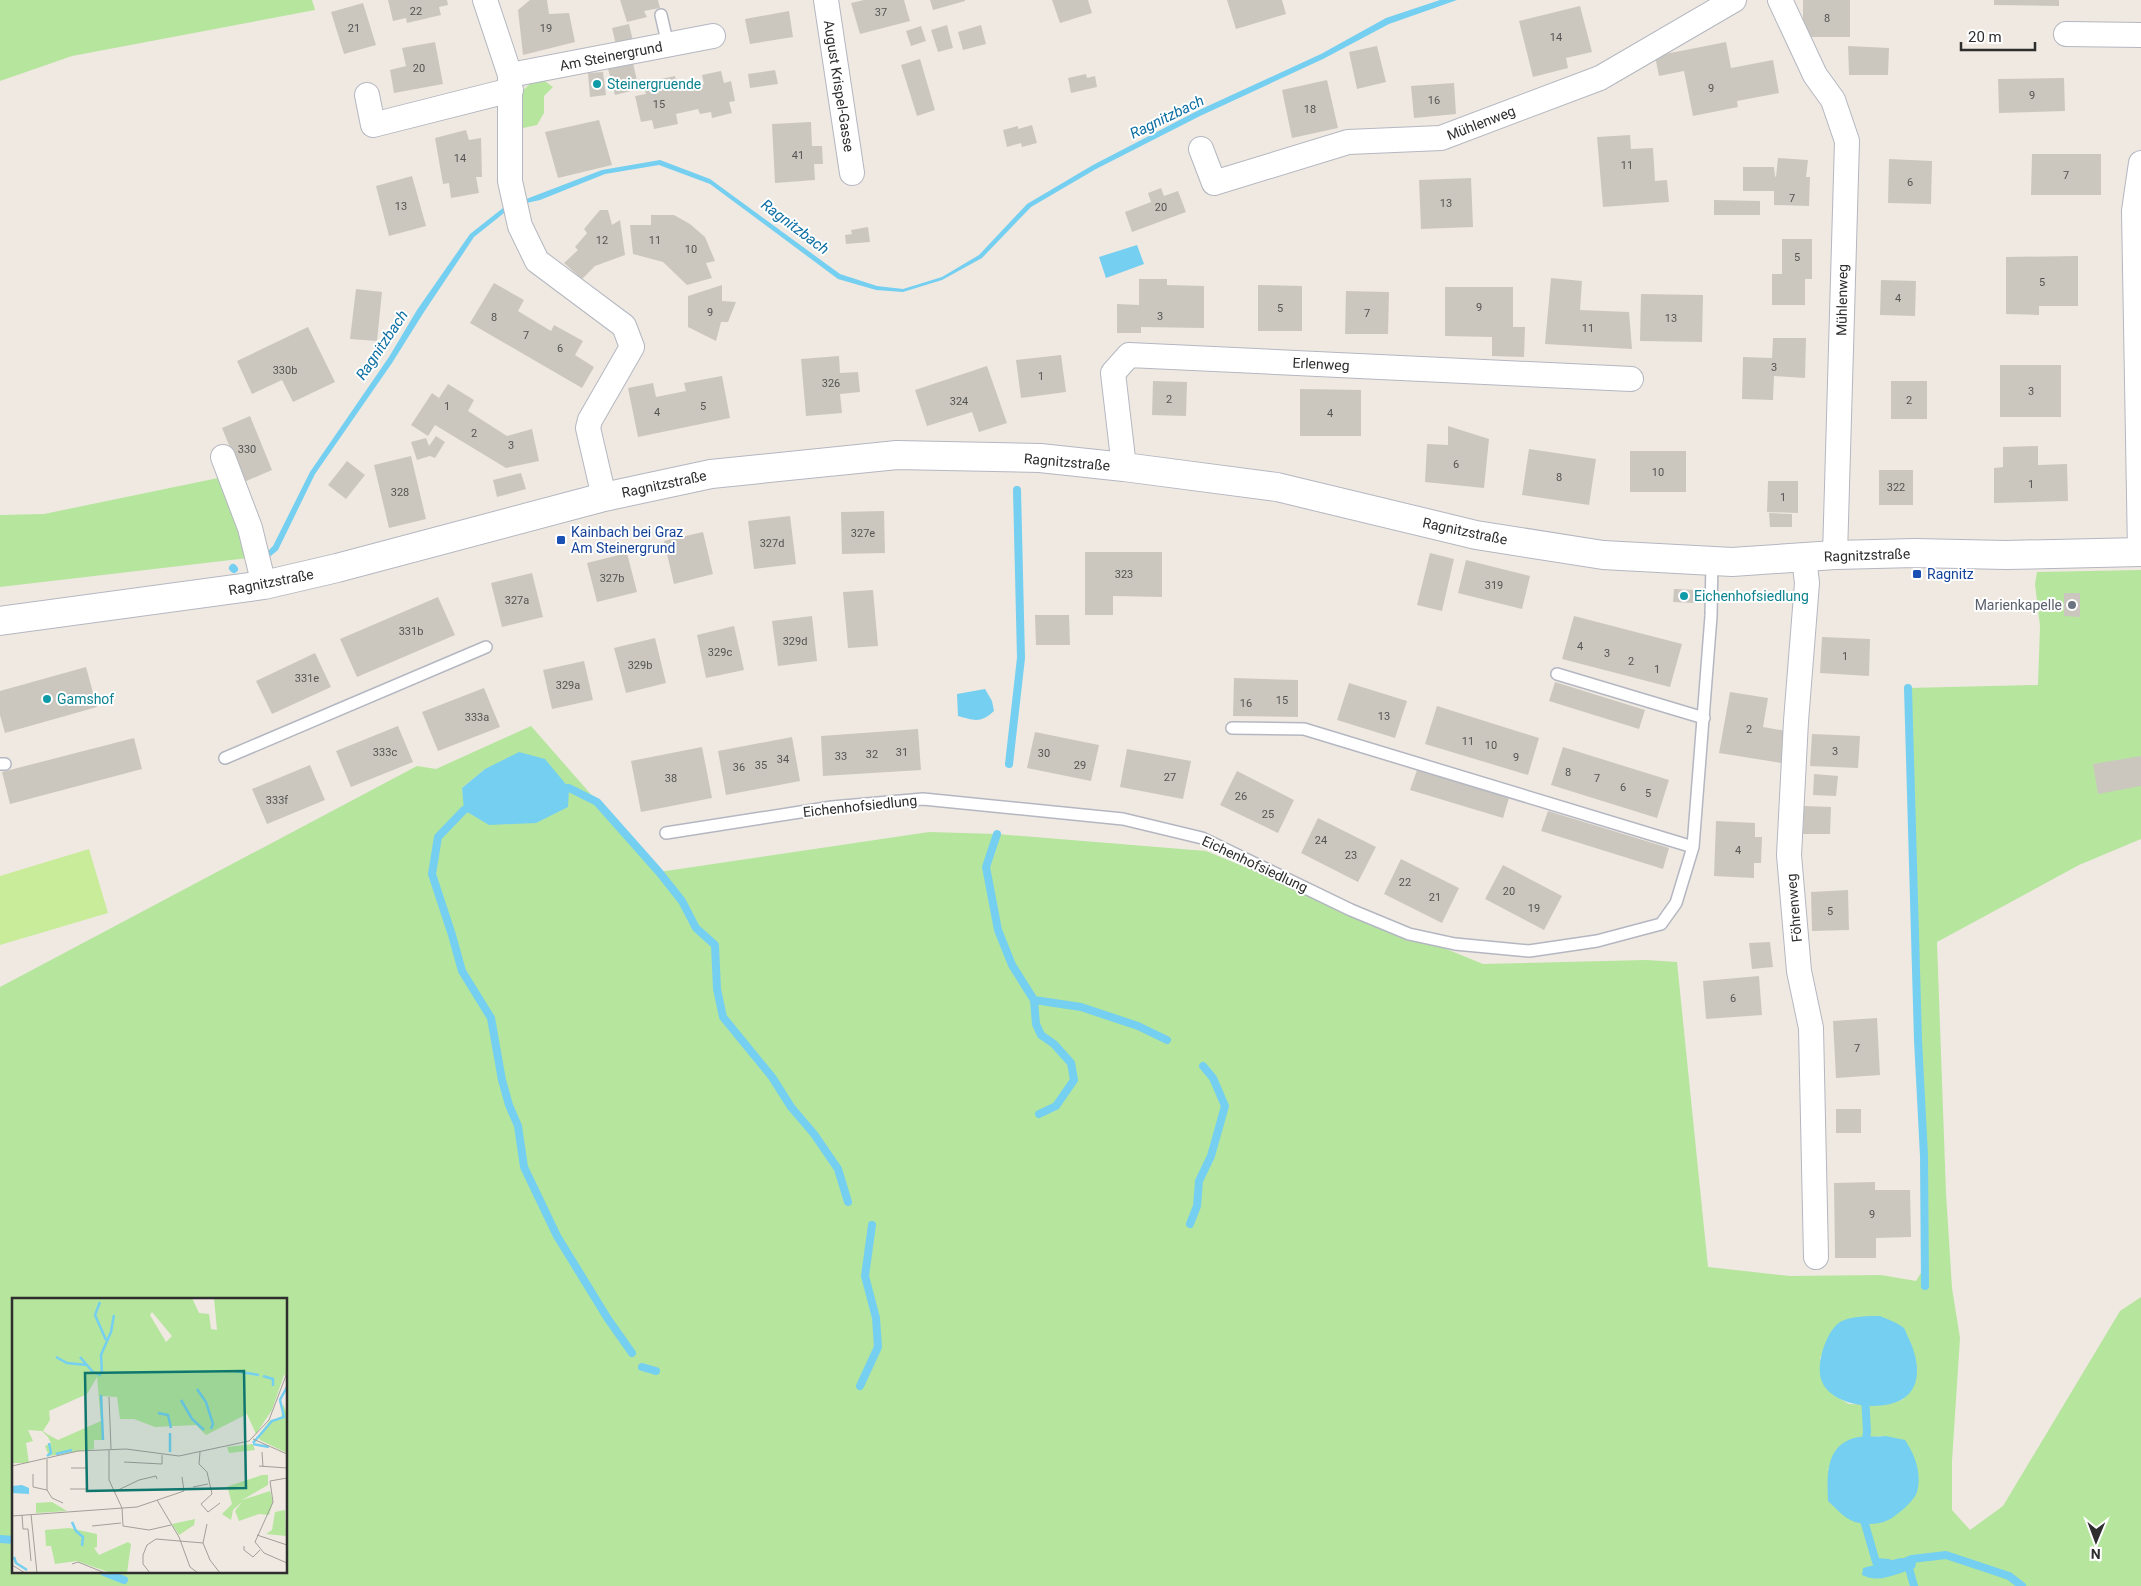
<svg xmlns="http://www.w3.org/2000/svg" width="2141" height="1586" font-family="Roboto,sans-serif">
<rect width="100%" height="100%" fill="#efe9e1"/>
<path fill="#b6e59e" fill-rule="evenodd" d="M0 0H312L315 10 72 56 0 81Z
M542 79 553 87 544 96V113L537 125 523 128 516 107 517 96 531 83Z
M223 477 248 558 0 587V515L44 514Z
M2141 570V839L2079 865 1937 942 1946 1193 1952 1288 1960 1338 1952 1461V1510L1970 1530 2003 1506 2120 1311 2141 1297V1586H0V987L417 766 436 769 531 726 659 872 929 832 997 834 1206 851 1483 964 1646 960 1677 962 1708 1267 1790 1276 1881 1275 1916 1281 1924 1268V1156L1918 1040 1908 688 2038 685 2040 626 2035 584 2037 572ZM485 769 465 810 462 788ZM14 1300H286V1572H14ZM1840 1322 1912 1389 1902 1400 1884 1405 1849 1404 1835 1396 1820 1358ZM1886 1436 1827 1470 1857 1438Z"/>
<path fill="#c9ec9a" d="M89 849 108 913 0 945V876Z"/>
<path fill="#75cff0" d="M1440 0H1457L1389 24 1323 59 1200 116 1096 169 1031 207 982 258 942 280 903 292 876 290 838 279 710 184 659 165 605 174 540 200 522 204 504 213 474 237 424 312 392 363 315 474 278 550 267 559 245 565 264 555 273 546 310 472 389 357 417 310 470 234 503 208 602 170 660 160 710 179 840 274 877 286 903 289 942 277 979 255 1027 204 1093 165 1197 111 1321 54 1386 18Z
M1137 245 1144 264 1106 278 1099 257Z
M985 689 992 701 994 711C980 724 974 720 958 716L957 694Z
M519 752 545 759 569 788 568 807 536 823 489 825 464 810 462 788 485 769Z
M1880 1316C1887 1319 1898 1323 1904 1328 1906 1331 1907 1336 1909 1339 1918 1358 1924 1387 1901 1400 1879 1412 1829 1406 1821 1379 1816 1363 1827 1328 1842 1321 1854 1316 1867 1316 1880 1316Z
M1886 1436 1905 1440C1915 1455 1922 1473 1917 1492 1915 1500 1895 1518 1886 1521 1880 1524 1866 1525 1859 1523 1846 1521 1837 1509 1828 1501 1827 1475 1825 1443 1859 1437 1867 1436 1877 1437 1886 1436Z
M1900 1558 1912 1559 1916 1563 1915 1568C1898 1573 1880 1584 1862 1575L1863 1568Z"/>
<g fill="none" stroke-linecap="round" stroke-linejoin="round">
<path stroke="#75cff0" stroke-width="8" d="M233 568 234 569
M1908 688 1918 1040 1924 1156 1925 1286
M1009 764 1021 658 1017 490
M559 789 569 788 597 802 659 872 682 901 696 928 715 945 717 989 723 1017 772 1077 791 1107 814 1134 838 1169 848 1202
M473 805 464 810 438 837 432 874 452 935 462 971 491 1018 502 1080 509 1105 518 1126 524 1167 557 1236 608 1319 632 1353
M997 834 986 867 998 930 1012 965 1034 1000 1081 1007 1138 1026 1167 1040
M1034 1000 1036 1024 1041 1035 1054 1044 1071 1063 1074 1080 1056 1106 1039 1114
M1190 1224 1197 1206 1199 1181 1211 1156 1225 1106 1213 1078 1203 1066
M642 1367 656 1371
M860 1386 878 1347 876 1318 865 1276 872 1225
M1865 1396 1867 1432 1865 1447
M1865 1513V1524L1876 1562 1888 1563
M0 1539 14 1540
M1907 1561 1914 1586
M1907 1561 1912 1559 1946 1555 2009 1576 2022 1586
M104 1572 124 1580"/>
</g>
<path fill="#cbc7bf" d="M388 0H447L448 5 439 7 441 15 407 23 406 18 393 21Z
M530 0H547L549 14 569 13 575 42 523 55 518 10Z
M620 0H658L660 8 644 11 647 17 627 22Z
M864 0H904L910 21 860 34 851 3Z
M930 0H965V1L933 10Z
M1052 0H1088L1092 13 1060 23Z
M1227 0H1282L1286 14 1236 29Z
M1803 0H1850V37H1803Z
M1994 0H2059V6L1994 5Z
M363 3 376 45 344 54 331 12Z
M1580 6 1592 52 1566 58 1568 68 1533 77 1519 21Z
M789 11 793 37 750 44 745 19Z
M629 24 633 41 616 45 612 28Z
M947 25 953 48 938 52 931 30Z
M981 25 986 44 963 50 958 32Z
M921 26 926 41 911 46 906 31Z
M435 42 443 84 394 93 390 70 406 66 402 48Z
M1726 42 1731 68 1773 60 1779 93 1737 101 1738 107 1693 116 1684 71 1659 76 1655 56Z
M1377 46 1386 82 1357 89 1349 52Z
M1848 46 1889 48 1888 75H1849Z
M632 59 639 89 615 95 607 65Z
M920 59 935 110 917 116 901 65Z
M775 70 778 84 750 88 748 74Z
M721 71 724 83 731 81 735 101 729 102 732 113 712 118 711 112 700 114 698 109 676 114 678 124 654 129 652 120 641 122 635 96 646 94 643 83 675 76 678 89 704 84 702 75Z
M603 72 606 95 590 97 588 73Z
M1086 74 1087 78 1095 76 1097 87 1071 93 1068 78Z
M2064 78 2065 111 1999 113 1998 79Z
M1327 80 1338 128 1292 138 1282 90Z
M1454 83 1456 114 1414 118 1411 86Z
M599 120 612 165 558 178 545 132Z
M811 122 812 146H822L823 164H814L815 180 775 183 772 124Z
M1032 125 1037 143 1022 147 1021 143 1007 147 1003 130 1018 126V129Z
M466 130 469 140 481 138 482 177H476L479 193 451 198 449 183 443 184 435 138Z
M1630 135 1631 149 1653 148 1655 181 1667 180 1669 202 1603 207 1597 137Z
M2032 154H2101V195H2031Z
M1778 158 1808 160 1806 177H1810L1809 206 1774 205V191H1743V167H1774L1775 176 1776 177Z
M1889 159 1932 161 1931 204 1888 203Z
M412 176 426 226 389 236 376 186Z
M1471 178 1473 227 1421 229 1419 180Z
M1161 188 1164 196 1178 191 1186 212 1132 232 1125 212 1151 202 1148 193Z
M1714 200 1760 201V215H1714Z
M600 210H608L612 225 620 220 625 255 595 266 582 279 564 263 578 250 575 247 587 233 584 229Z
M651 215H674L690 224 705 237 715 261 706 263 712 278 687 285 663 262 633 254 630 225H651Z
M868 227 870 242 846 244 845 235 852 234 851 230Z
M1782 239H1812V279H1805V305H1772V274H1782Z
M2078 256V306H2039V315L2006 314V257Z
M1551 278 1582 281 1580 310 1629 312 1632 349 1545 344Z
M1139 279H1167V285L1204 286V328L1141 327V333H1117V304L1139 305Z
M1881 280 1916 281 1915 316 1880 315Z
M494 283 524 300 518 311 551 331 554 325 583 341 575 355 594 367 582 388 470 323Z
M722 285V301L736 302 728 322H721L716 341 688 327V296Z
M1258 285 1302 286V331H1258Z
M1445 287H1513V327H1525L1524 357 1492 356V337L1445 336Z
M356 289 382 292 377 341 350 339Z
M1346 291 1389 292 1388 334H1345Z
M1641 294 1703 295 1702 342 1640 341Z
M308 327 335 382 293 402 282 380 252 394 237 361Z
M1773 338H1806L1805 378 1774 376 1773 400 1742 399 1743 357 1772 358Z
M1061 355 1066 392 1021 398 1016 360Z
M839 356 840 373 858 372 860 392 840 394 842 413 806 416 801 359Z
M2000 365H2061V417H2000Z
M987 366 1007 423 979 432 972 412 927 426 915 390Z
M722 376 730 418 638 437 628 388 653 383 656 397 686 391 684 383Z
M1153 381 1187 382 1186 416 1152 415Z
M1891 381H1927V419H1891Z
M448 384 474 400 468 411 507 436 532 429 539 461 506 468 435 425 428 436 411 425 432 393 439 398Z
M1300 389 1361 390V436H1300Z
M250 416 272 470 244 482 222 428Z
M1448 426 1489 439 1484 488 1425 482 1427 444 1448 445Z
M436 436 445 442 435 458 430 456 417 460 411 442 426 438 429 446Z
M2038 446V465L2067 464 2068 501 1994 503V468L2003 467V447Z
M1529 449 1596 459 1589 505 1522 495Z
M1630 451H1686V492H1630Z
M411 456 426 519 389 528 374 465Z
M347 461 365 475 346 499 328 485Z
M1879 470H1913V505H1879Z
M521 473 526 489 497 497 493 480Z
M1768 481H1798V513L1767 512Z
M884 511 885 553 842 554 841 512Z
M1769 513 1792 514V527H1770Z
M790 516 796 564 754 569 748 521Z
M703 532 713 574 674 584 664 541Z
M1085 552H1162V597L1113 596V615H1085Z
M627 553 637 592 597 602 587 563Z
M1430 553 1454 559 1442 611 1417 605Z
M1466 560 1530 576 1522 609 1458 593Z
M532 573 543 617 502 627 491 583Z
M1674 589 1695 590V603L1673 602Z
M873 590 878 646 848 648 843 592Z
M2064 593H2080V617L2064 616Z
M438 597 455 635 357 677 340 639Z
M1035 615H1069L1070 645H1036Z
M812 616 817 661 778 666 772 621Z
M1574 616 1682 644 1670 687 1562 659Z
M734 626 744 670 706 678 697 635Z
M1822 637 1870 639 1869 676 1820 673Z
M655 638 666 683 626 693 614 648Z
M315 653 331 687 272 714 256 681Z
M584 661 593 700 552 709 543 670Z
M86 667 97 707 5 733 0 715V691Z
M1234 678 1298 680V717L1233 716Z
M1555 682 1645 710 1639 729 1549 701Z
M1349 683 1407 701 1395 738 1337 720Z
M484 688 500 727 438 751 422 712Z
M1730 692 1768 698 1763 727 1786 731 1781 763 1719 753Z
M1437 706 1539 738 1528 775 1425 744Z
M398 726 413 762 351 787 336 751Z
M918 729 921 770 823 776 821 736Z
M1035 732 1099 745 1091 781 1027 768Z
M1812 734 1860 736 1858 768 1810 766Z
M792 737 800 781 726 795 718 751Z
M134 738 142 769 10 804 2 772Z
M702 747 712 798 641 812 631 761Z
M1563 747 1669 780 1657 818 1551 785Z
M1127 749 1191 761 1183 799 1120 787Z
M2141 756V786L2098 794 2093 764Z
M310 765 325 800 267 824 252 789Z
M1417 770 1509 798 1503 818 1410 790Z
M1237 771 1294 800 1278 833 1220 805Z
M1814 774 1838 776 1836 796 1813 795Z
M1804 806 1831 807 1830 834H1803Z
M1548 811 1669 848 1663 869 1541 831Z
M1318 818 1376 847 1358 882 1301 853Z
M1716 821 1755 823V837H1762L1761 863H1754V878L1714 876Z
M1401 859 1459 888 1442 923 1384 894Z
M1503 865 1562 896 1544 930 1485 899Z
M1848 890 1849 930 1812 931 1811 892Z
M1770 942 1773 967 1752 969 1749 943Z
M1759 976 1762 1015 1706 1019 1703 981Z
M1877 1018 1880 1075 1836 1078 1833 1021Z
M1836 1109H1861V1133H1836Z
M1875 1182V1190H1910L1911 1237 1876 1238V1258H1835L1834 1183Z"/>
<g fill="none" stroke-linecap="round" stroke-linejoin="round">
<g stroke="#b4b7c1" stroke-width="14">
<path id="lane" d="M661 15 668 45
M1557 674 1704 718
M1232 728 1304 729 1693 847
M225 758 486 647
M0 764H5
M666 833 832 807 923 799 1123 819 1202 838 1351 910 1409 934 1455 944 1529 951 1597 941 1661 924 1676 903 1693 847 1711 616 1712 561"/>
</g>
<g stroke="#b4b7c1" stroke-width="26">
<path id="street" d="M485 0 510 75V181L520 226 537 261 624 326 632 347 590 420 588 428 604 497
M826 0 852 173
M1780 0 1815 75 1833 100 1847 141 1835 555
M2066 34 2141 35
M510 75 713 36
M367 95 373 125 511 90
M1201 149 1214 183 1348 142 1441 138 1600 78 1734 0
M223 457 250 528 264 585
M1124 467 1113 373 1129 355 1631 379
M2140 552 2134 211 2141 163
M1804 558 1807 583 1796 721 1789 855 1799 971 1811 1028 1816 1257"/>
</g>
<g stroke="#b4b7c1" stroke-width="30">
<path id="secondary" d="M0 621 264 585 337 568 604 497 711 474 897 455 1040 458 1124 467 1277 487 1476 535 1603 555 1732 562 1835 555 1915 553 2006 555 2141 552"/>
</g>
<use href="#lane" stroke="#fff" stroke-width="11"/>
<use href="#street" stroke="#fff" stroke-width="24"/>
<use href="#secondary" stroke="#fff" stroke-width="28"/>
</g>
<g fill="#0f9aa8" stroke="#fff" stroke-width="2">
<circle cx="597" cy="84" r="5"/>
<circle cx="1684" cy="596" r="5"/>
<circle cx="47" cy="699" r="5"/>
</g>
<g fill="#1a4fb4" stroke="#fff" stroke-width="2">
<rect x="556" y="535" width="10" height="10" rx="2.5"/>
<rect x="1912" y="569" width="10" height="10" rx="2.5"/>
</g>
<circle fill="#6b7280" stroke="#fff" stroke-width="2" cx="2072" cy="605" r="5"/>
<g text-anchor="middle" stroke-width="4" stroke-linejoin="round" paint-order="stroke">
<g font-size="11" fill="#555452">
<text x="416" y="15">22</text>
<text x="881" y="16">37</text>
<text x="1827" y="22">8</text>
<text x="354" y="32">21</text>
<text x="546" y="32">19</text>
<text x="1556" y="41">14</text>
<text x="419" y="72">20</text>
<text x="1711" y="92">9</text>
<text x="2032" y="99">9</text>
<text x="1434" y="104">16</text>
<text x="659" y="108">15</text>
<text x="1310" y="113">18</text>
<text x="798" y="159">41</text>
<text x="460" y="162">14</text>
<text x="1627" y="169">11</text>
<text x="2066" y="179">7</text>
<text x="1910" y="186">6</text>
<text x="1792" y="202">7</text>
<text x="1446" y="207">13</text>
<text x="401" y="210">13</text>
<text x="1161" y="211">20</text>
<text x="602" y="244">12</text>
<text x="655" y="244">11</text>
<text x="691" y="253">10</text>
<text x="1797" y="261">5</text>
<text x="2042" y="286">5</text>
<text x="1898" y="302">4</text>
<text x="1479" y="311">9</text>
<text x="1280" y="312">5</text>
<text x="710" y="316">9</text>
<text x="1367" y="317">7</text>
<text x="1160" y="320">3</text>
<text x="494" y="321">8</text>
<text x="1671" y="322">13</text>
<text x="1588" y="332">11</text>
<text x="526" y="339">7</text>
<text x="560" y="352">6</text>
<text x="1774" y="371">3</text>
<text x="285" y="374">330b</text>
<text x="1041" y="380">1</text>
<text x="831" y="387">326</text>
<text x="2031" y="395">3</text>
<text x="1169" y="403">2</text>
<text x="1909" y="404">2</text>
<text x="959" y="405">324</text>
<text x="447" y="410">1</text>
<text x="703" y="410">5</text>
<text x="657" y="416">4</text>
<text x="1330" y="417">4</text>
<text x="474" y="437">2</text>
<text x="511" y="449">3</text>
<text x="247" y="453">330</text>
<text x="1456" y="468">6</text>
<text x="1658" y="476">10</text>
<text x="1559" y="481">8</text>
<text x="2031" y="488">1</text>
<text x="1896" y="491">322</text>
<text x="400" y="496">328</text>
<text x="1783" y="501">1</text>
<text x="863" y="537">327e</text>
<text x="772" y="547">327d</text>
<text x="1124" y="578">323</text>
<text x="612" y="582">327b</text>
<text x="1494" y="589">319</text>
<text x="517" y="604">327a</text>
<text x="411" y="635">331b</text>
<text x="795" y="645">329d</text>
<text x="1580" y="650">4</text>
<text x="720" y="656">329c</text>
<text x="1607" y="657">3</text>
<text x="1845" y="660">1</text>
<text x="1631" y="665">2</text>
<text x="640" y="669">329b</text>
<text x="1657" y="673">1</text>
<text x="307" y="682">331e</text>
<text x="568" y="689">329a</text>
<text x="1282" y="704">15</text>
<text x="1246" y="707">16</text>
<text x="1384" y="720">13</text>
<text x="477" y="721">333a</text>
<text x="1749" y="733">2</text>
<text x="1468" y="745">11</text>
<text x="1491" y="749">10</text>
<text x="1835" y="755">3</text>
<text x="385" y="756">333c</text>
<text x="902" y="756">31</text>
<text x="1044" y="757">30</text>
<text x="872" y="758">32</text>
<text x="841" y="760">33</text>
<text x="1516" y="761">9</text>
<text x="783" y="763">34</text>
<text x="761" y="769">35</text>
<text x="1080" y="769">29</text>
<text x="739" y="771">36</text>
<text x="1568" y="776">8</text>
<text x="1170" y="781">27</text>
<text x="671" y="782">38</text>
<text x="1597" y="782">7</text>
<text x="1623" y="791">6</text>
<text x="1648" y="797">5</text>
<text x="1241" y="800">26</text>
<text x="277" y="804">333f</text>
<text x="1268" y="818">25</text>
<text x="1321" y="844">24</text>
<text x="1738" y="854">4</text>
<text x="1351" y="859">23</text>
<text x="1405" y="886">22</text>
<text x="1509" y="895">20</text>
<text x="1435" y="901">21</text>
<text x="1534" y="912">19</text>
<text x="1830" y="915">5</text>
<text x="1733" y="1002">6</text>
<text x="1857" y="1052">7</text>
<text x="1872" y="1218">9</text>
</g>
<g font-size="14" fill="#2e2e2e" stroke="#fff">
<text transform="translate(611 56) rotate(-11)" y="5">Am Steinergrund</text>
<text transform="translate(839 86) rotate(81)" y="5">August Krispel-Gasse</text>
<text transform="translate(1481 123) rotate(-21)" y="5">Mühlenweg</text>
<text transform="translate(1842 300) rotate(-89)" y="5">Mühlenweg</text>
<text transform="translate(1321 364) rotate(3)" y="5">Erlenweg</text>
<text transform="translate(1067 462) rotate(5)" y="5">Ragnitzstraße</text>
<text transform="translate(664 484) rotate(-12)" y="5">Ragnitzstraße</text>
<text transform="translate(1465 531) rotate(12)" y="5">Ragnitzstraße</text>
<text transform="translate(1867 555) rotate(-2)" y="5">Ragnitzstraße</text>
<text transform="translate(271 582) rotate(-11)" y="5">Ragnitzstraße</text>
<text transform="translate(860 806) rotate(-6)" y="5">Eichenhofsiedlung</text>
<text transform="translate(1255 864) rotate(25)" y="5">Eichenhofsiedlung</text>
<text transform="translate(1794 908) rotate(-95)" y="5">Föhrenweg</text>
</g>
<g font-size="14" fill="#0d838f" stroke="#fff" text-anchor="start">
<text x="607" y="89">Steinergruende</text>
<text x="1694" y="601">Eichenhofsiedlung</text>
<text x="57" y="704">Gamshof</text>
</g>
<g font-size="14" fill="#164399" stroke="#fff" text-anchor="start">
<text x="571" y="537">Kainbach bei Graz<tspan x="571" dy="16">Am Steinergrund</tspan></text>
<text x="1927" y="579">Ragnitz</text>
</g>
<g font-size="14" fill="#5b616d" stroke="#fff" text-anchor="end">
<text x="2062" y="610">Marienkapelle</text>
</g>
<g font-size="15" font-style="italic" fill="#0d6fa3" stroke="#fff">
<text transform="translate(1167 117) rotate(-26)" y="5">Ragnitzbach</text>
<text transform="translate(795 227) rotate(37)" y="5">Ragnitzbach</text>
<text transform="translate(382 345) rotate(-56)" y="5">Ragnitzbach</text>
</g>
</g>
<g transform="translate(12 1298)">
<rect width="275" height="275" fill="#efe9e1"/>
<path d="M0 0H180L187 15 197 16 199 31 205 32 202 0H275V78L272 77 260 112 244 136 235 116 194 137 184 127 143 129 122 121H108L105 99 90 98 91 142H82V151L37 158 33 148 39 145 36 139 30 133 16 132 21 143 14 145 17 165H0ZM140 14 160 38 154 44 138 17ZM85 79 89 123 46 142 35 136 31 133 38 122 37 113 75 96ZM271 106 275 115V155L248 142 246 138 258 122 269 121ZM241 146 243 152 217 155 215 149ZM250 177H256V187L230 202 258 193 261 204 257 217 247 216 227 223 223 213 230 204 221 212 219 222 210 216 220 206 216 191 211 190ZM40 204 55 213 24 215V205ZM273 212 274 238 254 236 260 232 263 214ZM183 221 182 227 167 237 160 226ZM57 230 85 236V249L82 250 87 257 116 244 119 246 115 275H99L65 263 43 266 39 248H34L33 232Z" fill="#b6e59e" fill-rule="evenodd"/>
<path d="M10 187 17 190V196L0 195V188Z" fill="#75cff0"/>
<path fill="none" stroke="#75cff0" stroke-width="2.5" d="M88 4 83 17 94 42M44 59 55 65 75 67M68 59 81 74 89 77M223 73 247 77M90 76 89 57 99 34 102 17M251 78 261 81V88M185 91 194 104 201 126 199 131M89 97 91 142M169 102 180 121 192 132M146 115 156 117 159 130M241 145 260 123 272 119 268 102 275 89M241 146 257 149M158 154V135M44 156 60 152M35 158 39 155 37 145M60 224 64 233 71 239 70 248M2 259 4 265 15 272"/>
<path fill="none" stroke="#a29e99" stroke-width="1" d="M97 99 99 151M241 141 275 156M97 152V182L110 210M188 154 187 166 195 174 200 196 189 206 196 214 208 205M250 154 251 169M112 164 150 166V157M0 168 66 153 114 151 167 158 237 143 257 122 275 75M247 168 275 170M59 170H75M21 176V189L35 192V161M275 180 258 183 261 204 243 244 252 255 275 265M181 189 196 186M58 191H75L74 152M35 192 40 200 51 205M102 194 127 182 144 178 145 181M145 202 167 239 178 269 186 275M110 210 111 228 137 232 159 227M19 216 25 275M10 217 11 231H16L19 263M0 218 125 209 172 193 170 179M80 228 109 225M245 237 275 247M191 245 195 226M232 248V252L241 259 248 252M60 266 66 264 93 275M0 267 13 275M138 275 131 266V257L135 247 144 241 191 245 198 262 208 275"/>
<path fill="#0f766e" fill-opacity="0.15" stroke="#0f766e" stroke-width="2.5" d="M232 73 234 190 75 193 73 75Z"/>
<rect width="275" height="275" fill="none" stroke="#2e2e2e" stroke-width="2.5"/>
</g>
<g transform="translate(2096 1541) rotate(181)" stroke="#ffffff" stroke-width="4" paint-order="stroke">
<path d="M0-4L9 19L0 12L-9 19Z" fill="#2e2e2e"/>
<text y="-8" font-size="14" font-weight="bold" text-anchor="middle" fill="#2e2e2e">N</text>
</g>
<path d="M1961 42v8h74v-8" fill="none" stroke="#2e2e2e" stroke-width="2.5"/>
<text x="1968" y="42" font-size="15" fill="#2e2e2e" stroke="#ffffff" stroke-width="4" paint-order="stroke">20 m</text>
</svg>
